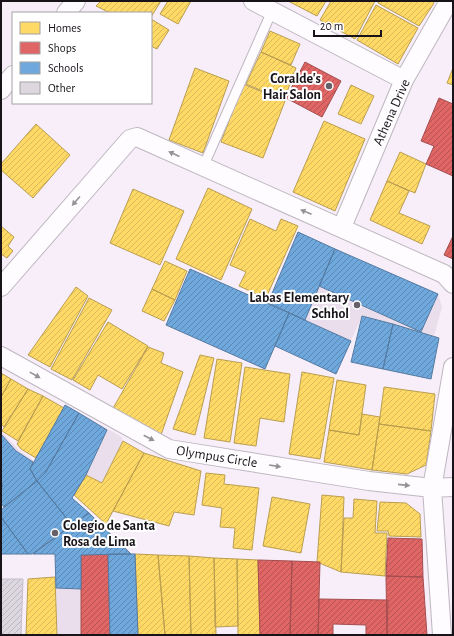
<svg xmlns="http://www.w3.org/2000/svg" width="454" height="636" font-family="'Alegreya Sans',sans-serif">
<defs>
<pattern id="homes-hatch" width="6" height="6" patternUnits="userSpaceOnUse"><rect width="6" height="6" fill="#ffd966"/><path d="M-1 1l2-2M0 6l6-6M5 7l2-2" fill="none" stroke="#dab958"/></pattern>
<pattern id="shops-hatch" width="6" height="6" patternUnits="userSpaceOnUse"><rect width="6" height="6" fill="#e06666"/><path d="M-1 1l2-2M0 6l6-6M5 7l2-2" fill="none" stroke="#b55353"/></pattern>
<pattern id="schools-hatch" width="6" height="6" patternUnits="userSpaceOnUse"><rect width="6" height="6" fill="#6fa8dc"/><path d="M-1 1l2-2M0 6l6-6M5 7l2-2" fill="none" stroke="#5a88b2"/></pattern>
<pattern id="building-hatch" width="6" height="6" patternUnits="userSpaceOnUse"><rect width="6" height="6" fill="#ddd7e0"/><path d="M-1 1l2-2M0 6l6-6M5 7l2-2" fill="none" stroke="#bdb8c0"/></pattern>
</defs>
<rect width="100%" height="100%" fill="#f7eefa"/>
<path fill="#ebdeec" d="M298 232 438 294 442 307 434 336 362 316 336 374 275 346 289 313 268 303Z
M65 405 122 437 123 441 102 483 86 475 72 498 131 554 81 555V635H57L55 554 1 553V431L18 449 34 461Z"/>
<path fill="url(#homes-hatch)" stroke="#ba9e4f" d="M101 1H161L151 17V13H110L96 6Z
M168 1H191L178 24 160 14Z
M288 1H326L317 16Z
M331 1H375L355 39 320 20Z
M379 1H433L434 3 419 26 378 3Z
M376 5 418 28 398 64 357 40Z
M151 19 169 30 157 49 151 46Z
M270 31 300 44 291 65 261 52Z
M261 52 296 68 284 100 246 84Z
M195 68 229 81 203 153 169 140Z
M453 68V85L447 83Z
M243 84 285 101 263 158 221 142Z
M351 85 374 96 361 124 338 114Z
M324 121 365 139 335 211 293 192Z
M36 124 70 155 33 198 1 170V164Z
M400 152 426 164 415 193 387 181Z
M387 181 409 191 399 213 430 226 422 244 370 220Z
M208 188 252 209 221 280 176 259Z
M133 189 184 211 160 265 110 243Z
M250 219 276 231 281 219 298 226 266 298 239 286 246 272 230 265Z
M1 226 14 237 8 246 13 251 7 258 1 254Z
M165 261 187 271 175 300 152 289Z
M76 287 88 296 50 367 28 355Z
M152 289 175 300 164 321 142 311Z
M89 298 112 310 72 380 51 369Z
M108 322 148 346 122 389 98 375 90 390 73 380Z
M148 347 164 353 161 363 183 372 161 435 112 410Z
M200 355 214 358 195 435 173 429Z
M217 359 242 363 230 442 204 438Z
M245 367 290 374 284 422 260 418 256 446 234 443Z
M302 372 334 378 320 459 289 454Z
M1 373 11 379 1 397Z
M11 379 28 389 4 427 1 424V397Z
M337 380 366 385 359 435 329 430Z
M384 387 435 394 431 431 379 424Z
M28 389 43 396 18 441 2 431Z
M43 396 64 408 36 458 21 449 17 444Z
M362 414 380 417 372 470 324 462 329 430 359 435Z
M379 424 431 431 426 465 407 474 372 470Z
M123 441 144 453 106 524 74 495 86 475 102 483Z
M144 453 201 471 194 515 174 512 169 526 113 511Z
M206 473 225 475 224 484 259 488 252 550 233 548 235 528 220 527 222 508 202 505Z
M322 495 344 497 341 572 317 562Z
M272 497 310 504 301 553 263 546Z
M354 499 377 501 375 533H387L385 576 341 572 344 518H353Z
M380 502 406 503 420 514 421 537 389 536 388 531H377Z
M135 554 158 555 165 635H138Z
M158 555 189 556 191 635H165Z
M189 556 214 558 216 635H191Z
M214 558 237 559 238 626 215 627Z
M237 559 258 560 260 635H238Z
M55 577 57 635H26L28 579Z"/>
<path fill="url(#shops-hatch)" stroke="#a44d4f" d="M305 62 341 81 322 117 286 98Z
M439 98 453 104V176L426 164 434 146 421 141Z
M453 236V259L444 255Z
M388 538 422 539 423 577 386 576Z
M108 554 110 635H81V555Z
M258 560 292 561 290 635H260Z
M292 561 320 562 318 635H290Z
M386 576 423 577 427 635H387Z
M319 599 388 600 387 635H366V625L333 624V635H318Z"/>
<path fill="url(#schools-hatch)" stroke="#557ba2" d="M298 232 335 249 305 320 268 303Z
M335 249 438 294 421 332 319 286Z
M190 269 289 313 265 369 166 325Z
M289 313 351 341 336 374 275 346Z
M362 316 393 324 383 369 351 362Z
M393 324 439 338 431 379 383 369Z
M65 405 79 413 45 473 37 481 30 469Z
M79 413 107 430 86 475 72 498 89 513 72 525 37 481 46 472Z
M1 434 16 451 33 462 30 469 37 481 4 507 1 503V487L3 486 1 483Z
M37 481 72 525 32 554H28L1 517V510Z
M89 513 131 554 81 555V589L56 588 55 554H33Z
M1 517 28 554H1Z
M108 554H135L138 635H110Z"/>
<path fill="url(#building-hatch)" stroke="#c5bec7" d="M1 579H23L21 635H1Z"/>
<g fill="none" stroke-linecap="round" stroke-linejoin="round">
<g stroke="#beb7c0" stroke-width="11">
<path id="lane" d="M203 167 272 11"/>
</g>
<g stroke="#beb7c0" stroke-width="20">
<path id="street" d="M253 1 404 80
M66 13 76 1
M1 90 13 75
M342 227 404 80 449 1
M1 287 130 139 137 137 444 274 453 284
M1 356 169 449 369 481 432 488 453 487
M442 635 432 488 453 367"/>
</g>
<use href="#lane" stroke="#fefcfe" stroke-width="9"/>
<use href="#street" stroke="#fefcfe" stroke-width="18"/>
</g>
<defs><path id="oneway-solid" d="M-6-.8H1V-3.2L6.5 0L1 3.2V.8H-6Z"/></defs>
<g fill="#969397">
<use href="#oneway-solid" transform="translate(174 154) rotate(-155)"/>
<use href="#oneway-solid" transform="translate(76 201) rotate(131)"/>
<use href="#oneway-solid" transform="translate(306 212) rotate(-157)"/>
<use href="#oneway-solid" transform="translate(35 375) rotate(29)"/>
<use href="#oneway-solid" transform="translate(149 438) rotate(28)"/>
<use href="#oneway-solid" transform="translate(275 466) rotate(9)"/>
<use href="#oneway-solid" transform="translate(404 485) rotate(6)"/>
</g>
<g fill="#666068" stroke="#fff" stroke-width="1.5">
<circle cx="329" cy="86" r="4"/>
<circle cx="357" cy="305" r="4"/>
<circle cx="55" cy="533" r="4"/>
</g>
<g text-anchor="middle" stroke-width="4" stroke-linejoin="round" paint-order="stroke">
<g font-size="14" font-weight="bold" fill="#181319" stroke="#fff" text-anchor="end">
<text x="321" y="83">Coralde's<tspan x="321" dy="16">Hair Salon</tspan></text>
<text x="349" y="302">Labas Elementary<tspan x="349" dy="16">Schhol</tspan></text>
<text x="63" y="530" text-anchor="start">Colegio de Santa<tspan x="63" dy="16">Rosa de Lima</tspan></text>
</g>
<g font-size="14" fill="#181319" stroke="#fff">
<text transform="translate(391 112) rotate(-66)" y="5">Athena Drive</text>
<text transform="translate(217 456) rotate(9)" y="5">Olympus Circle</text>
</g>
</g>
<rect width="454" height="636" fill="none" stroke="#181319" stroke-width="4"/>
<rect x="12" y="12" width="140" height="92" fill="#ffffff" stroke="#a3a1a3"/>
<rect x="20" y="22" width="20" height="12" fill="#ffd966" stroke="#a3a1a3"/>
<text x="48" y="32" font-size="12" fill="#181319">Homes</text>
<rect x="20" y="42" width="20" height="12" fill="#e06666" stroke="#a3a1a3"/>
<text x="48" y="52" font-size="12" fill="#181319">Shops</text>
<rect x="20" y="62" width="20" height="12" fill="#6fa8dc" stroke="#a3a1a3"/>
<text x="48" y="72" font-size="12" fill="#181319">Schools</text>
<rect x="20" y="82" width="20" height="12" fill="#ddd7e0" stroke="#a3a1a3"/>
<text x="48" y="92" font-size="12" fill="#181319">Other</text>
<path d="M314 30v6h67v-6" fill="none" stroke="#181319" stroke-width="2"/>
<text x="320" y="30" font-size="12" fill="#181319" stroke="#ffffff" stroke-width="3" paint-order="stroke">20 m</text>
</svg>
